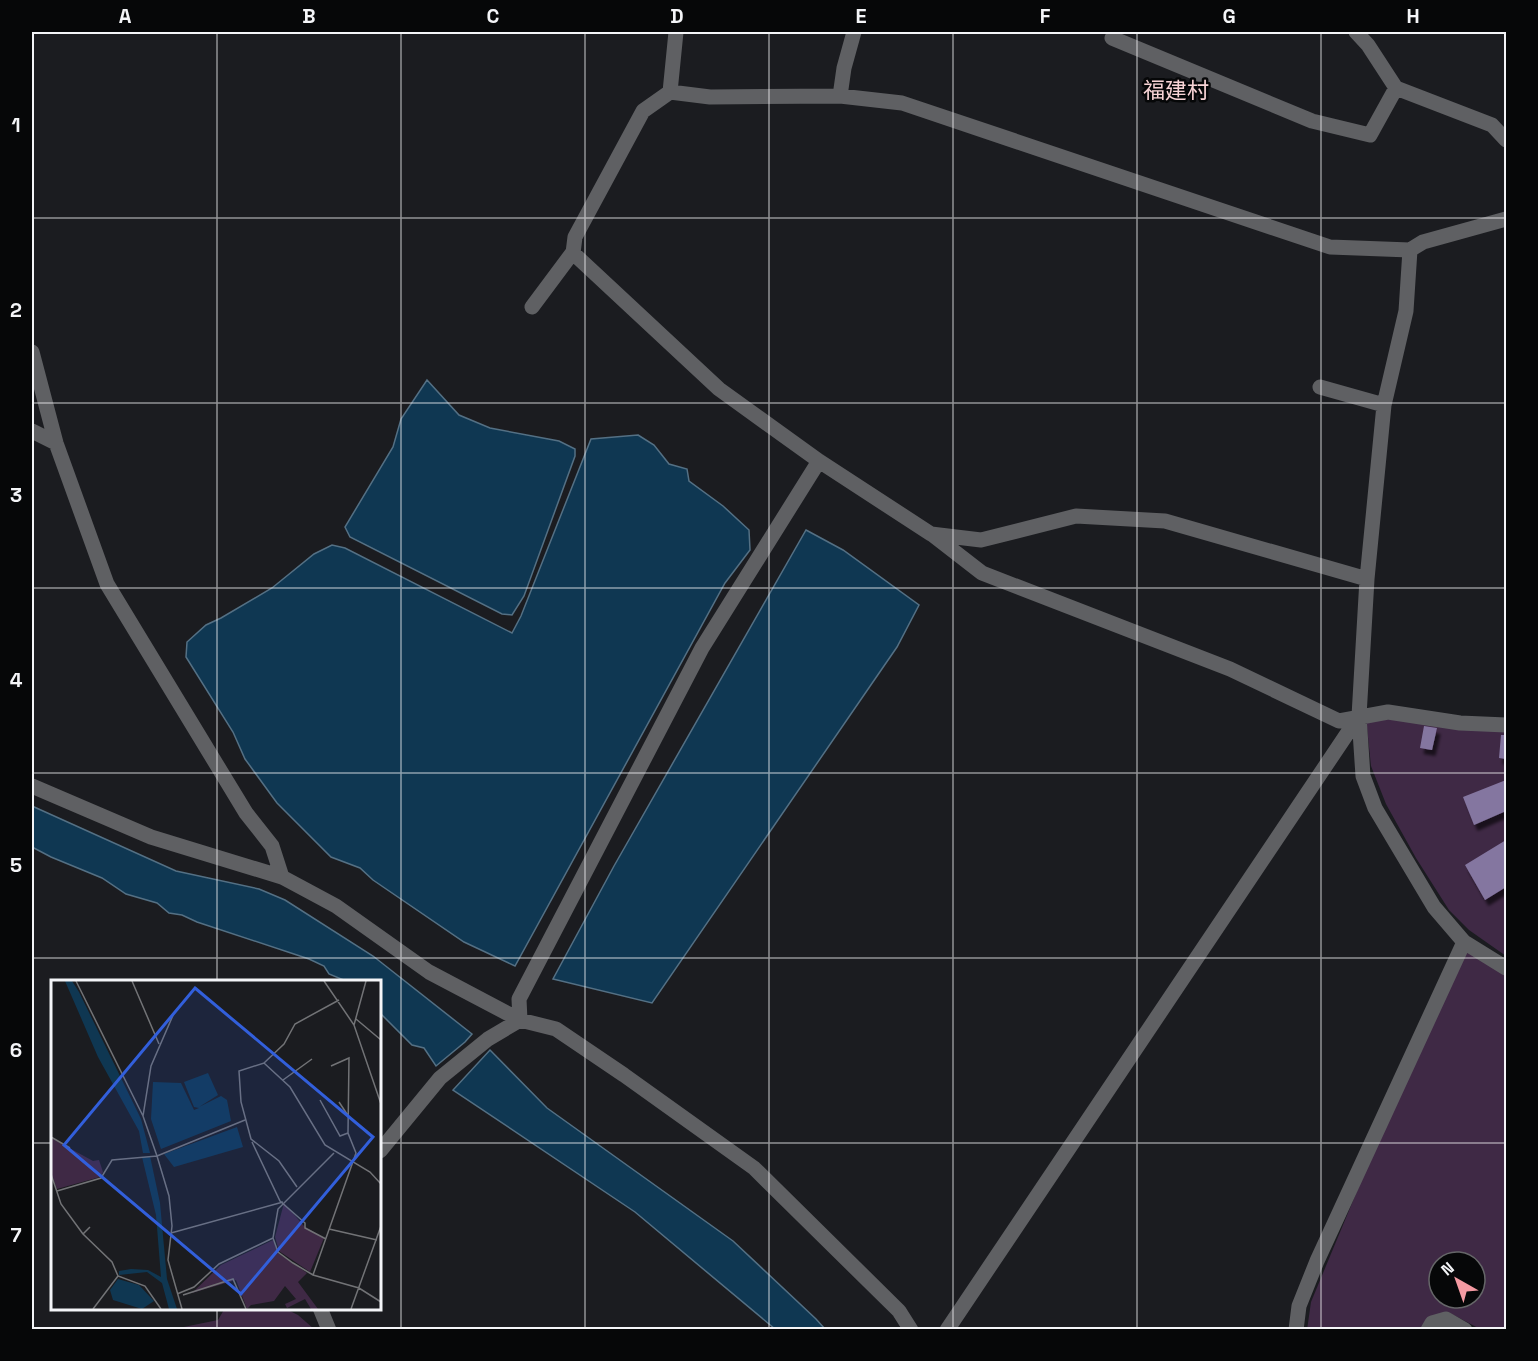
<svg xmlns="http://www.w3.org/2000/svg" width="1538" height="1361" font-family="'Space Grotesk','Noto Sans SC',sans-serif">
<defs>
<filter id="shadow"><feDropShadow dx="3.5" dy="6" stdDeviation="1.5" flood-color="#0009"/></filter>
</defs>
<rect width="100%" height="100%" fill="#1b1c20"/>
<path fill="#3f2945" fill-rule="evenodd" d="M1366 718 1506 725V956L1469 930 1449 910 1416 858 1386 804 1371 766Z
M1467 950 1506 973V1329H1480L1448 1312 1424 1329 1307 1330 1311 1302 1365 1172ZM1439 1262H1475V1298H1439Z
M225 1308 286 1309 298 1315 314 1329H174L218 1320Z"/>
<path fill="#0f3752" stroke="#547084" stroke-width="1.5" d="M427 380 459 415 490 428 559 441 575 449V456L524 596 512 615 502 614 350 537 345 527 393 447 401 419Z
M638 435 654 445 669 464 687 469 689 481 723 506 749 530 750 550 725 583 515 966 464 942 373 880 360 868 331 857 277 803 245 759 233 732 186 657 187 642 206 625 221 618 272 588 314 554 332 545 345 548 512 633 521 616 591 439Z
M806 530 843 550 919 605 897 647 652 1003 553 979 614 866Z
M32 806 176 871 259 889 285 900 373 956 472 1034 465 1042 436 1066 424 1048 412 1045 380 1013V982L346 981 329 974 324 966 309 959 197 922 182 915 169 913 157 903 126 894 102 878 51 857 32 847Z
M490 1050 547 1108 733 1241 816 1319 825 1329H775L635 1212 453 1090Z"/>
<path fill="#8476a0" filter="url(#shadow)" d="M1424 726 1437 728 1432 750 1420 748Z
M1501 735H1506V759L1499 758Z
M1506 780V811L1474 825 1463 797Z
M1506 840V887L1485 900 1465 865Z"/>
<g fill="none" stroke-linecap="round" stroke-linejoin="round">
<path stroke="#5f6063" stroke-width="15" d="M1356 32 1368 45 1396 88 1492 125 1506 140
M1112 38 1312 121 1370 135 1396 88
M670 92 676 32
M840 96 844 68 854 32
M1410 250 1406 311 1384 405 1367 579 1359 716 1363 776 1375 808 1434 907 1464 942 1506 968
M532 307 573 252
M32 352 56 443 107 584 246 813 272 846 282 877
M1320 387 1384 405
M32 431 56 443
M933 535 982 573 1230 669 1339 721 1388 712 1460 723 1506 725
M1367 579 1165 521 1076 516 981 540 931 534 819 461 719 389 573 253 575 237 643 111 670 92 710 97 840 96 902 103 1330 247 1410 250 1423 242 1506 219
M32 786 151 837 282 877 336 906 429 972 520 1020
M520 1020 519 999 702 648 819 461
M380 1151 440 1078 488 1039 520 1020 556 1029 624 1075 754 1168 899 1311 911 1330
M320 1308 329 1330
M947 1330 1359 716
M1296 1330 1299 1306 1317 1261 1464 942
M1428 1330 1432 1323 1446 1319 1465 1330"/>
</g>
<path fill="none" stroke="#f4f5f8" stroke-width="1.5" stroke-opacity="0.55" d="M217 32V982M401 32V1330M585 32V1330M769 32V1330M953 32V1330M1137 32V1330M1321 32V1330M32 218H1506M32 403H1506M32 588H1506M32 773H1506M32 958H1506M32 1143H52M380 1143H1506M217 1308V1330"/>
<g text-anchor="middle" stroke-width="5" stroke-linejoin="round" paint-order="stroke">
<g font-size="22" fill="#f8d4d6" stroke="#060708">
<text x="1176" y="98">福建村</text>
</g>
</g>
<g transform="translate(51 980)">
<rect width="330" height="330" fill="#1b1c20"/>
<path d="M0 158 42 181 48 180 52 192 49 197 6 209 0 192ZM233 223 253 246 273 258 259 292 228 271 224 257ZM222 260 227 273 256 293 247 302 267 329H260L254 319 236 328 234 324 245 319 234 306 223 321 200 325 196 329 185 300 141 313 170 285Z" fill="#3f2945"/>
<path d="M14 1H21L28 12 90 139 99 173H92L88 151 47 77ZM157 93 167 115 148 127 170 116 176 120 180 141 110 169 100 139 102 102 130 103 143 130 148 128 143 127 133 102ZM186 147 192 167 185 169 123 187 113 174ZM99 176 109 223 116 299 126 329H118L111 303 96 292 68 295V291L80 289 97 290 110 297 105 235 91 177ZM67 299 88 305 103 321 91 329 62 320 59 310Z" fill="#0f3752"/>
<path fill="none" stroke="#727376" stroke-width="1.5" d="M25 1 92 136 106 176M81 1 108 64M273 1 303 45 330 124M305 39 330 60M303 45 315 1M213 83 233 64 244 44 288 20M232 100 261 79M269 120 289 156 297 153M288 122 298 137M92 136 100 86 123 33M0 157 19 168M201 162 229 221 254 243V248L275 259M283 173 227 229 222 258 227 272 242 283 262 295 308 308 330 322M106 176 194 140M0 194 10 224 32 254M246 207 228 181 200 159 190 122 188 91 213 83 239 107 274 165 319 192 330 204M6 211 50 198 61 180 106 176 118 216 121 246 117 280 131 329M39 247 32 254 61 282 67 296 94 306 110 329M278 249 326 260M120 253 232 222M262 295 305 173 297 153 298 78 280 86M126 314 143 307 168 284 222 258M132 315 182 299 195 329M42 329 67 296M300 329 330 246"/>
<path fill="#325fdb" fill-opacity="0.15" stroke="#325fdb" stroke-width="3" d="M144 8 322 157 190 314 13 165Z"/>
<rect width="330" height="330" fill="none" stroke="#f4f5f8" stroke-width="3"/>
</g>
<rect width="1538" height="1361" fill="none" stroke="#060708" stroke-width="66"/>
<g transform="translate(1457 1280) rotate(320)"><circle r="28" fill="#060708" stroke="#656668" stroke-width="1.5"/>
<path d="M0-4.5L10 22L0 15L-10 22Z" fill="#f49aa2"/>
<text y="-9" font-size="16" font-weight="bold" text-anchor="middle" fill="#f4f5f8">N</text>
</g>
<rect x="33" y="33" width="1472" height="1295" fill="none" stroke="#f4f5f8" stroke-width="2"/>
<g font-size="20" text-anchor="middle" font-weight="bold" fill="#f4f5f8">
<text x="125" y="23">A</text>
<text x="309" y="23">B</text>
<text x="493" y="23">C</text>
<text x="677" y="23">D</text>
<text x="861" y="23">E</text>
<text x="1045" y="23">F</text>
<text x="1229" y="23">G</text>
<text x="1413" y="23">H</text>
<text x="16" y="132">1</text>
<text x="16" y="317">2</text>
<text x="16" y="502">3</text>
<text x="16" y="687">4</text>
<text x="16" y="872">5</text>
<text x="16" y="1057">6</text>
<text x="16" y="1242">7</text>
</g>
</svg>
